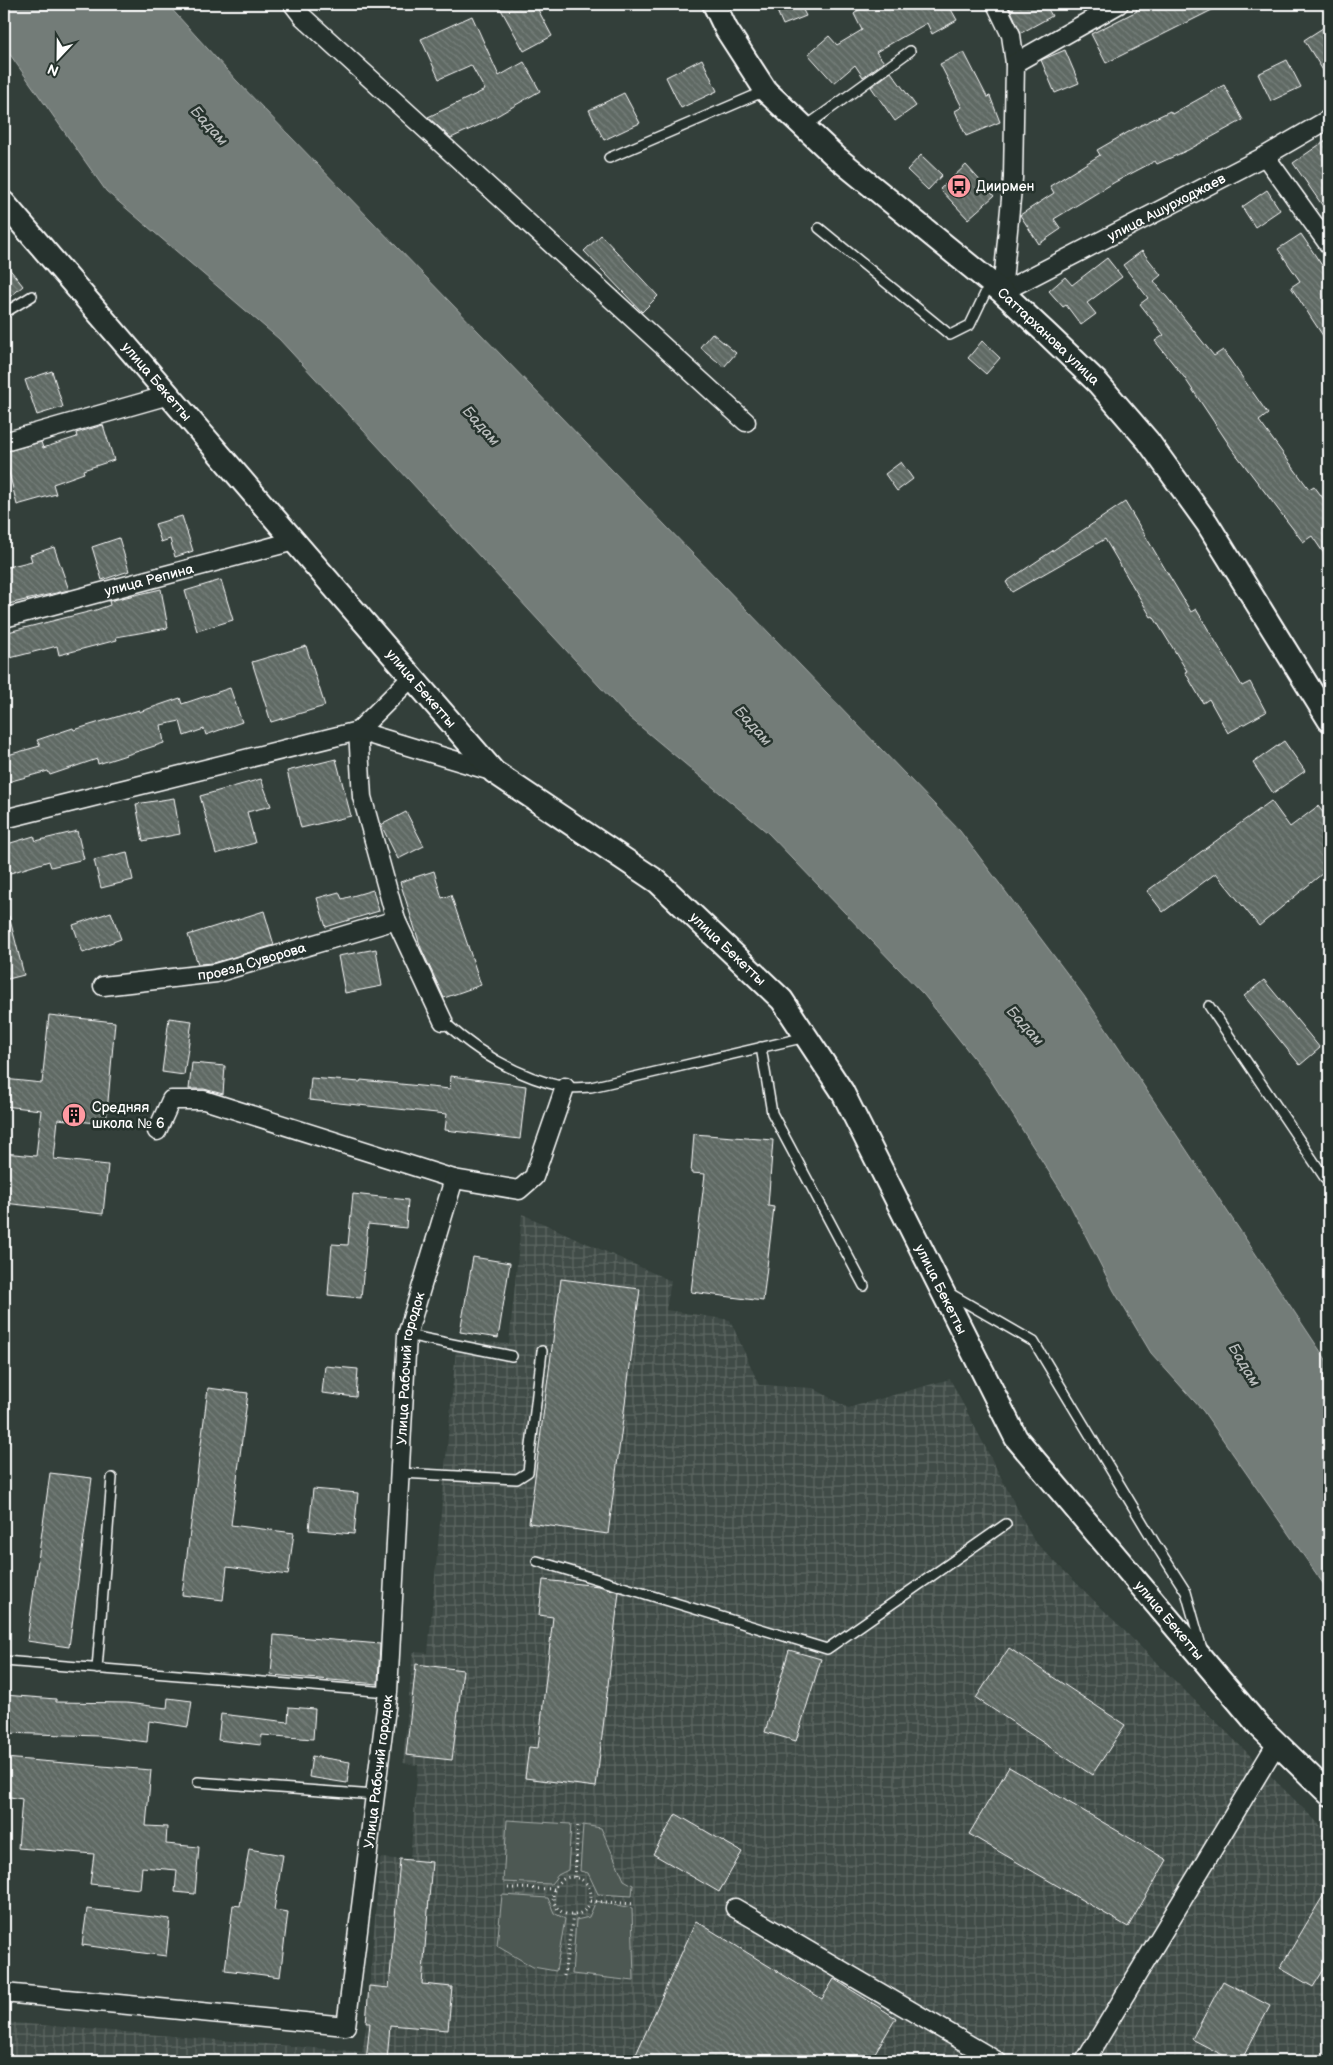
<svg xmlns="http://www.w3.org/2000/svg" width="1333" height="2065" font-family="'Balsamiq Sans',sans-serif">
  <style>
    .industrial { fill: url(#industrial-grid) }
    .green { fill: #4d5853; stroke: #a6aca9 }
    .water { fill: #737b78; stroke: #abb0ae }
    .building { fill: url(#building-back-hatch); stroke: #fff }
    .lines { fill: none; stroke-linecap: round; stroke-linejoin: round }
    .service-casing { stroke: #fff; stroke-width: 12 }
    .minor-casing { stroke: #fff; stroke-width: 21 }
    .tertiary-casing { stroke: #fff; stroke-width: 26 }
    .path { stroke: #fff; stroke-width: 3; stroke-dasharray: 1 4; stroke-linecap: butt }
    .service { stroke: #26332d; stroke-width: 9 }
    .minor { stroke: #26332d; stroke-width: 18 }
    .tertiary { stroke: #26332d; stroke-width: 22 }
    .labels { text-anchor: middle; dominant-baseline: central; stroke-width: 5; stroke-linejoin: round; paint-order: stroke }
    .poi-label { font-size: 14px; fill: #fff; stroke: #26332d; text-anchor: start }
    .street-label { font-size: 14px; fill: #fff; stroke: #26332d }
    .water-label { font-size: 15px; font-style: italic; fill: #b9bdbc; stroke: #26332d }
  </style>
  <defs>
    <pattern id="industrial-grid" width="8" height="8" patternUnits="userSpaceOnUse" patternTransform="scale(1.25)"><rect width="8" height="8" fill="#404c47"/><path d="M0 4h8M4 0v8" fill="none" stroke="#5d6763"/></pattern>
    <pattern id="building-back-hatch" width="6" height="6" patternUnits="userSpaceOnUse" patternTransform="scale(1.25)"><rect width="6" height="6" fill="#5f6964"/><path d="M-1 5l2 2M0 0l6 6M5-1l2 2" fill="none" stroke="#77807b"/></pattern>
  </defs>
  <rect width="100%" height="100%" fill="#333f3a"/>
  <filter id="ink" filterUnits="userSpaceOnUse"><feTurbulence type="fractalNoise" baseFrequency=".02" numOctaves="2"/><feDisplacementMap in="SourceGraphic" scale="10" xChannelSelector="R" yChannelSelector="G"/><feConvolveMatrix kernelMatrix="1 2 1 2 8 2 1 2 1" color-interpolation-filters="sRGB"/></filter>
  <g filter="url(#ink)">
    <path class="industrial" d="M522 1214 671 1281 666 1310 730 1320 759 1385 813 1388 848 1408 950 1379 1034 1541 1329 1834V2061H4V2022L362 2052 366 2028 380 1858 410 1860 418 1765 403 1763 413 1652 428 1653 457 1339 509 1344Z"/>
    <path class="green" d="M507 1820 571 1824 568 1870 558 1875 551 1884 503 1882Z
      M583 1825 601 1828 624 1880 633 1885 632 1896 598 1894 588 1873 580 1871Z
      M502 1895 548 1898 554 1913 565 1919 556 1971 533 1967 497 1946Z
      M596 1901 632 1908 634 1981 572 1974 576 1920 589 1917Z"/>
    <path class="water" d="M4 4H167L236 80 960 831 1084 996 1329 1364V1592L1203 1411 1151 1353 1114 1291 1070 1205 988 1076 924 995 768 833 624 713 279 339 106 191 4 46Z"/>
    <path class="building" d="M498 4H535L552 36 524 51Z
      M774 4H800L806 16 783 25Z
      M865 4H948L957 20 932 34 927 23 876 52 884 62 863 77 855 65 834 83 808 54 829 36 837 45 862 30 854 14Z
      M1008 4H1045L1052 16 1021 33Z
      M1148 4H1224L1106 63 1091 34 1137 11 1136 9Z
      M472 16 499 76 524 62 540 91 488 121 451 138 428 117 485 90 471 65 439 79 421 39Z
      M1329 24V80L1304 40Z
      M1065 50 1079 83 1055 93 1041 60Z
      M964 52 987 97 990 96 1000 122 966 136 955 111 962 107 940 64Z
      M702 59 717 91 681 108 666 77Z
      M1287 60 1301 87 1271 101 1258 74Z
      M891 72 916 106 895 121 871 87Z
      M1224 85 1243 120 1188 150 1157 164 1155 161 1115 182 1054 219 1061 229 1039 244 1020 215 1054 193 1050 186 1100 155 1097 150 1139 126 1170 111 1172 114Z
      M624 93 640 123 604 140 589 110Z
      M1329 138V215L1293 163Z
      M921 155 942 175 928 190 907 170Z
      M966 165 994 196 968 219 940 189Z
      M1267 190 1280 210 1255 227 1242 207Z
      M1301 234 1329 276V345L1291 287 1300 281 1278 249Z
      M601 235 658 296 642 312 584 251Z
      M1142 251 1161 275 1154 281 1214 356 1223 350 1268 414 1259 421 1309 489 1314 486 1329 506V561L1312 536 1303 542 1232 449 1184 377 1155 341 1164 335 1140 304 1148 298 1123 265Z
      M1107 258 1122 277 1087 303 1096 314 1081 325 1066 305 1063 307 1049 291 1065 277 1072 285Z
      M4 262 23 286 4 302Z
      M712 333 736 353 724 367 700 347Z
      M982 341 1000 358 986 374 968 358Z
      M52 371 63 407 37 415 25 380Z
      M103 425 114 460 83 470 84 473 53 484 56 494 17 505 4 452 41 442 43 448 77 437 76 433Z
      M901 462 913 479 897 491 885 474Z
      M1125 502 1191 612 1196 609 1242 686 1250 682 1266 712 1228 733 1209 699 1203 703 1185 672 1187 671 1153 616 1151 617 1105 539 1012 592 1006 582Z
      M182 516 193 551 175 557 170 539 161 542 155 524Z
      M119 538 129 571 102 580 92 547Z
      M54 547 69 590 4 605V568L32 561 30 555Z
      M221 580 233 620 197 631 185 591Z
      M161 589 168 628 116 637 117 640 59 655 57 646 10 658 4 633 96 610 110 605 109 601Z
      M306 646 325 706 271 722 252 662Z
      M230 688 242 722 206 735 204 729 184 736 180 721 161 725 164 743 98 764 97 759 50 775 48 771 4 783V756L40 746 37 740 73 728 74 730 139 710V712L180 698 182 704Z
      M1284 741 1305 771 1273 793 1253 763Z
      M336 759 351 816 301 828 287 771Z
      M261 779 271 806 247 812 255 843 216 854 200 796Z
      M174 798 180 834 143 841 136 804Z
      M1271 801 1290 827 1318 806 1329 820V868L1259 926 1216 873 1163 912 1147 891Z
      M406 812 424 846 398 859 381 825Z
      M77 831 84 859 51 867 49 861 4 875V845L34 836 36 841Z
      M127 852 133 880 101 888 94 860Z
      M434 871 442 898 451 895 481 985 444 998 421 948 400 882Z
      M373 890 379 911 326 927 317 898 339 892 342 899Z
      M264 911 274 945 214 963 198 964 188 935Z
      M111 912 121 939 83 953 73 925Z
      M9 916 24 975 4 980V917Z
      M376 949 382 986 345 993 338 956Z
      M1264 980 1320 1048 1300 1065 1244 996Z
      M49 1015 115 1022 106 1124 58 1119 54 1159 108 1165 103 1214 4 1203V1153L36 1156 41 1110 4 1106V1079L42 1083Z
      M169 1018 192 1021 184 1075 162 1072Z
      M192 1063 225 1066 223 1094 204 1089H189Z
      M451 1076 526 1086 520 1139 445 1130 447 1114 309 1100 311 1078 360 1082 361 1080 450 1089Z
      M694 1134 773 1140 768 1206 774 1207 763 1301 691 1292 705 1174 691 1173Z
      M353 1194 408 1200 406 1228 368 1224 361 1298 328 1295 332 1244 348 1245Z
      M473 1257 510 1263 498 1338 460 1332Z
      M561 1279 640 1289 608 1534 529 1523Z
      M325 1366 358 1369 356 1397 322 1393Z
      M208 1388 248 1393 231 1525 294 1533 288 1575 227 1567 223 1600 182 1595Z
      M50 1473 92 1478 69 1647 27 1641Z
      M313 1489 358 1493 354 1534 309 1530Z
      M543 1580 599 1586 619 1592 596 1787 525 1778 529 1747 538 1748 553 1617 539 1615Z
      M274 1635 380 1644 378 1684 271 1675Z
      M1009 1648 1125 1725 1092 1775 976 1698Z
      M789 1650 821 1659 796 1741 765 1732Z
      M416 1664 463 1670 452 1760 406 1755Z
      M4 1695 56 1699V1702L127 1703 167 1708 168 1698 192 1701 188 1727 149 1721 147 1742 99 1736 4 1733Z
      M289 1707 315 1709 313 1739 262 1735 261 1745 218 1740 221 1714 288 1722Z
      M312 1756 350 1762 347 1783 309 1777Z
      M4 1758 151 1770 146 1826 167 1827 166 1844 199 1847 195 1894 175 1892 177 1870 142 1867 140 1889 90 1884 94 1854 18 1848 22 1799 4 1796Z
      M1009 1767 1167 1860 1128 1927 969 1834Z
      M676 1814 742 1852 719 1892 653 1854Z
      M249 1849 283 1855 274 1910 288 1912 280 1977 225 1970 233 1905 240 1906Z
      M400 1859 432 1862 422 1984 452 1987 448 2030 390 2025 387 2061H366L370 2023H366L369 1986 389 1988Z
      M1329 1886V1961L1313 1987 1280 1968Z
      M87 1909 170 1919 166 1956 82 1945Z
      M696 1921 822 1999 834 1979 896 2018 870 2061H633Z
      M1223 1981 1270 2006 1241 2061H1234L1192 2039Z"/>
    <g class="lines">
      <g class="service-casing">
        <path id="service" d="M805 127 910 51
          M609 158 765 91
          M819 228 950 335 970 325 990 283
          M4 313 32 296
          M1209 1006 1329 1184
          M443 1021C477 1052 517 1077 564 1087 572 1089 582 1087 591 1087L806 1037
          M761 1047 772 1113 864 1286
          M949 1293 1034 1342 1156 1545 1186 1592 1202 1649
          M407 1335 512 1356
          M400 1473 517 1479 528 1472 542 1351
          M537 1561 827 1649 1006 1524
          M4 1661 388 1692
          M97 1669 112 1478
          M198 1782 375 1795"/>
      </g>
      <g class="minor-casing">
        <g id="minor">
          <path d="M293 4 303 17 746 422"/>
          <path d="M996 4 1011 35 1015 63 1013 178 1002 292"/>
          <path d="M1015 63 1119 4"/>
          <path d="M1265 156 1329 245"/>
          <path id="s1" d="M1002 292 1265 156 1329 119"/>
          <path d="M4 442 169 395"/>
          <path id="s2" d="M4 618 294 541"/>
          <path d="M412 677 358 731 362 797 396 920 443 1021"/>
          <path d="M4 819 358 731 494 772"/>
          <path id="s3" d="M103 986 216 973 396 920"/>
          <path d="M157 1131 171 1100H204L454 1179 519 1190 534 1177 565 1087"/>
          <path d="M735 1908 997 2061"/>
          <path id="s4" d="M4 1993 346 2026 388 1692 407 1335 454 1179"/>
          <path d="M1085 2061 1277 1743"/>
        </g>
      </g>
      <g class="tertiary-casing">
        <g id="tertiary">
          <path id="s5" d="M714 4 726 29 766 91 836 157 1002 292 1048 335 1098 383 1148 441 1207 523 1329 720"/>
          <path id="s6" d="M4 203 294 541 494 772 658 882 782 1000 842 1091 1016 1438 1259 1726 1329 1794"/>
        </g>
      </g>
      <path class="path" d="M575 1877 578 1823
        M553 1896a19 19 0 1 1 38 0a19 19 0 1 1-38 0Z
        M508 1888 555 1889
        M591 1901 635 1904
        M564 1976 573 1915"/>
      <use href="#service" class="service"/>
      <use href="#minor" class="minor"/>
      <use href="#tertiary" class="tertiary"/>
    </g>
  </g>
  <defs>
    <g id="bus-disc" transform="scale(1.25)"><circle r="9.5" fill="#ff9aa2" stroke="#26332d"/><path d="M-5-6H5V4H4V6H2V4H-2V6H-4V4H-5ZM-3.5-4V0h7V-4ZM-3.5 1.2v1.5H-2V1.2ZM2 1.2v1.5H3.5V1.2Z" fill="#111"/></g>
    <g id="building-disc" transform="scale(1.25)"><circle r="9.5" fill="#ff9aa2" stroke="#26332d"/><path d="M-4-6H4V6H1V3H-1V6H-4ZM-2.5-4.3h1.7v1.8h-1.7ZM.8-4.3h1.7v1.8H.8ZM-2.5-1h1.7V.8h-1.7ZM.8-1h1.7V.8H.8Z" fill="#111"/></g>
  </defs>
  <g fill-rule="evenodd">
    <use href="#bus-disc" x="959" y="186"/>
    <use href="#building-disc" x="74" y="1115"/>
  </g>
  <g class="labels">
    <g class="poi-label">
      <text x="976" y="186">Диирмен</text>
      <text x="92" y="1107">Средняя<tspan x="92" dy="16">школа № 6</tspan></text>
    </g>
    <g class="street-label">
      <text stroke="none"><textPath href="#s1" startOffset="185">улица Ашурходжаев</textPath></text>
      <text stroke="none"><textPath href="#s5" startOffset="476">Саттарханова улица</textPath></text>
      <text stroke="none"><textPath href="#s6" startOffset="235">улица Бекетты</textPath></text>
      <text stroke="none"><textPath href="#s2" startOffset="150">улица Репина</textPath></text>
      <text stroke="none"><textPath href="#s6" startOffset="640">улица Бекетты</textPath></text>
      <text stroke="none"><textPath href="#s6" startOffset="1045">улица Бекетты</textPath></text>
      <text stroke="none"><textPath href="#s3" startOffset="151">проезд Суворова</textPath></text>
      <text stroke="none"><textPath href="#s6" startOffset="1450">улица Бекетты</textPath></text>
      <text stroke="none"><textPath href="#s4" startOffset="1005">Улица Рабочий городок</textPath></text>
      <text stroke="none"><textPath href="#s6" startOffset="1855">улица Бекетты</textPath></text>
      <text stroke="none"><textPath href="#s4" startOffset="600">Улица Рабочий городок</textPath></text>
    </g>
    <g class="water-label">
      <text transform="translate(209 126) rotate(48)">Бадам</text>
      <text transform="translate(481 426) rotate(48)">Бадам</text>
      <text transform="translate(753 726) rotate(48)">Бадам</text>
      <text transform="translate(1025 1026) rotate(48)">Бадам</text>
      <text transform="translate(1244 1365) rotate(59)">Бадам</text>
    </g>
  </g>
  <rect width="1333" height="2065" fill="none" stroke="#26332d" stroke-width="20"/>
  <rect x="10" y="10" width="1313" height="2045" fill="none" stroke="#fff" stroke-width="2" filter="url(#ink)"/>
  <g transform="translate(58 58) rotate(202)" stroke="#26332d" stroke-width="4" paint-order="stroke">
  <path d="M0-4L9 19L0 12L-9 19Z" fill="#ffffff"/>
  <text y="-8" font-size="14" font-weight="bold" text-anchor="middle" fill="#ffffff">N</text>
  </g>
</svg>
